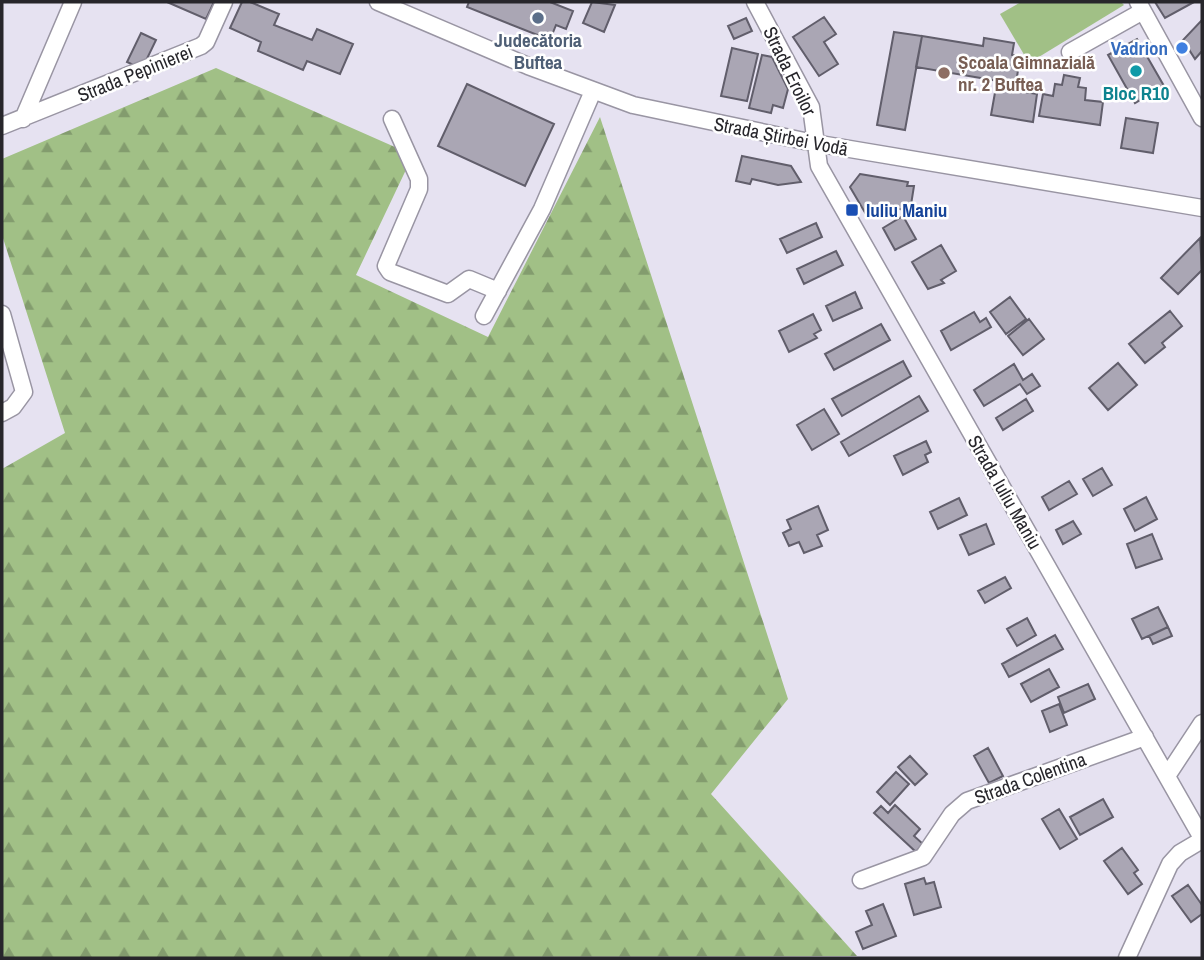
<svg xmlns="http://www.w3.org/2000/svg" width="1204" height="960" font-family="'Archivo Narrow',sans-serif">
  <style>
    .forest { fill: url(#forest-firs) }
    .pitch { fill: #a1c086 }
    .building { fill: #aaa6b4; stroke: #615e6b; stroke-width: 2 }
    .lines { fill: none; stroke-linecap: round; stroke-linejoin: round }
    .minor-casing { stroke: #9995a3; stroke-width: 19 }
    .minor { stroke: #fff; stroke-width: 16 }
    .service-dot { fill: #5c6f8a; stroke: #fff; stroke-width: 2.5 }
    .shop-dot { fill: #3f7fe0; stroke: #fff; stroke-width: 2.5 }
    .culture-dot { fill: #0f9aa8; stroke: #fff; stroke-width: 2.5 }
    .education-dot { fill: #8d6e63; stroke: #fff; stroke-width: 2.5 }
    .transit-dot { fill: #1a4fb4; stroke: #fff; stroke-width: 2.5 }
    .labels { text-anchor: middle; dominant-baseline: central; stroke-width: 5; stroke-linejoin: round; paint-order: stroke }
    .service-label { font-size: 19px; font-weight: bold; fill: #4e5e75; stroke: #fff }
    .shop-label { font-size: 19px; font-weight: bold; fill: #366cbe; stroke: #fff; text-anchor: end }
    .education-label { font-size: 19px; font-weight: bold; fill: #785e54; stroke: #fff; text-anchor: start }
    .street-label { font-size: 19px; fill: #27262b; stroke: #fff }
    .culture-label { font-size: 19px; font-weight: bold; fill: #0d838f; stroke: #fff }
    .transit-label { font-size: 19px; font-weight: bold; fill: #164399; stroke: #fff; text-anchor: start }
  </style>
  <defs>
    <pattern id="forest-firs" width="22" height="20" patternUnits="userSpaceOnUse" patternTransform="scale(1.75)"><rect width="22" height="20" fill="#a1c086"/><path d="M5 1l3.5 6h-7zM16 11l3.5 6h-7z" fill="#839c6e"/></pattern>
  </defs>
  <rect width="100%" height="100%" fill="#e6e2f1"/>
  <path class="forest" d="M216 68 413 155 356 275 488 337 600 117 788 699 711 794 857 956 2 958V469L65 433 2 235V159Z"/>
  <path class="pitch" d="M1021 2H1121L1124 5 1029 63 1000 14Z"/>
  <path class="building" d="M167 2H214L206 19Z
    M242 2H250L279 14 274 25 312 40 317 29 353 44 340 74 307 61 303 70 258 51 261 42 230 28Z
    M469 2H550L573 11 566 29 556 25 550 40 467 7Z
    M592 2 615 5 604 32 583 23Z
    M1155 2H1194L1165 18Z
    M824 17 836 34 824 42 838 64 819 76 793 37Z
    M746 18 752 31 734 39 728 26Z
    M1202 20V51L1195 59 1183 40Z
    M894 32 922 36 905 130 877 125Z
    M141 33 156 40 142 69 127 62Z
    M922 36 983 46 984 38 1014 43 1012 55 1020 56 1016 84 916 67Z
    M1137 39 1164 86 1135 103 1108 55Z
    M732 48 758 54 747 101 721 96Z
    M762 55 772 57 788 89 783 108 773 105 771 113 749 108Z
    M1064 75 1080 78 1078 87 1086 88 1085 100 1103 102 1100 125 1039 116 1043 94 1053 96 1055 84 1062 85Z
    M467 84 554 124 525 186 438 146Z
    M996 87 1037 94 1033 122 991 115Z
    M1126 118 1158 123 1153 153 1121 148Z
    M742 156 791 166 801 182 778 185 752 179 750 184 736 181Z
    M860 174 908 182 907 186H914L910 211 884 206 867 216 850 187Z
    M903 216 916 239 895 250 883 228Z
    M816 223 822 237 787 253 780 239Z
    M1200 238 1202 270 1178 294 1161 278Z
    M941 245 956 271 941 280 944 283 928 289 912 262Z
    M836 251 843 265 804 284 797 269Z
    M855 292 862 308 833 321 826 306Z
    M1010 297 1026 319 1006 334 990 312Z
    M1170 311 1182 326 1162 343 1165 347 1145 363 1129 344Z
    M974 312 980 322 986 318 991 327 951 350 941 331Z
    M813 314 821 330 814 334 817 338 789 352 779 331Z
    M1029 319 1044 339 1023 355 1008 336Z
    M881 324 890 340 834 370 825 354Z
    M903 361 911 376 842 416 832 399Z
    M1118 363 1137 385 1108 410 1089 388Z
    M1014 364 1023 380 1032 374 1040 386 1027 394 1020 384 984 406 974 390Z
    M919 396 928 411 849 456 841 442Z
    M1026 399 1033 411 1003 430 996 418Z
    M824 409 839 434 812 450 797 425Z
    M926 441 931 452 925 455 928 462 903 475 894 456Z
    M1102 468 1112 485 1093 496 1083 479Z
    M1069 481 1077 494 1049 510 1042 497Z
    M1146 497 1157 519 1135 531 1124 509Z
    M959 498 967 515 938 529 930 512Z
    M818 506 828 530 817 535 822 546 804 553 799 542 789 546 783 533 791 529 787 520Z
    M1073 521 1081 534 1063 544 1056 530Z
    M986 524 994 544 969 555 960 535Z
    M1152 534 1162 559 1136 568 1127 544Z
    M1005 577 1011 588 985 603 978 591Z
    M1158 607 1168 627 1142 639 1132 619Z
    M1027 618 1036 635 1017 646 1007 629Z
    M1168 627 1172 636 1153 644 1149 636Z
    M1055 635 1063 649 1009 677 1002 664Z
    M1049 669 1059 687 1031 702 1021 684Z
    M1088 684 1095 699 1064 713 1058 697Z
    M1059 704 1067 725 1050 732 1042 711Z
    M988 748 1003 776 989 783 974 756Z
    M910 756 927 774 915 785 898 767Z
    M896 772 909 784 890 805 877 792Z
    M1103 799 1113 817 1080 835 1070 817Z
    M895 805 920 829 914 836 923 844 916 852 874 813 881 806 888 813Z
    M1059 809 1077 839 1060 849 1042 819Z
    M1122 848 1138 870 1134 873 1142 884 1128 894 1104 861Z
    M924 878 926 884 934 882 941 907 914 915 905 884Z
    M1188 885 1202 905V914L1191 922 1172 896Z
    M883 904 896 936 863 949 856 932 872 925 866 911Z"/>
  <g class="lines">
    <g class="minor-casing">
      <path id="minor" d="M378 2 528 66 633 105 814 143 1202 208
        M755 2 811 107 819 166 1202 838
        M1138 2 1202 118
        M1070 52 1143 11
        M23 119 73 2
        M392 119 419 179V189L386 266 390 272 448 294 469 279 498 291
        M2 126 201 46 206 42 224 2
        M2 314 24 392 13 407 2 413
        M484 316 542 209 593 91
        M1167 776 1202 723
        M861 880 923 857 952 814 967 801 1145 737
        M1127 958 1170 864 1180 853 1202 840"/>
    </g>
    <use href="#minor" class="minor"/>
  </g>
  <circle class="service-dot" cx="538" cy="18" r="7"/>
  <circle class="shop-dot" cx="1182" cy="48" r="7"/>
  <circle class="culture-dot" cx="1136" cy="71" r="7"/>
  <circle class="education-dot" cx="944" cy="73" r="7"/>
  <rect class="transit-dot" x="845" y="203" width="14" height="14" rx="3.5"/>
  <g class="labels">
    <g class="service-label">
      <text x="538" y="40">Judecătoria<tspan x="538" dy="22">Buftea</tspan></text>
    </g>
    <g class="shop-label">
      <text x="1168" y="48">Vadrion</text>
    </g>
    <g class="education-label">
      <text x="958" y="62">Școala Gimnazială<tspan x="958" dy="22">nr. 2 Buftea</tspan></text>
    </g>
    <g class="street-label">
      <text transform="translate(790 71) rotate(64)">Strada Eroilor</text>
      <text transform="translate(135 73) rotate(-22)">Strada Pepinierei</text>
      <text transform="translate(781 136) rotate(11)">Strada Știrbei Vodă</text>
      <text transform="translate(1005 492) rotate(60)">Strada Iuliu Maniu</text>
      <text transform="translate(1030 778) rotate(-20)">Strada Colentina</text>
    </g>
    <g class="culture-label">
      <text x="1136" y="93">Bloc R10</text>
    </g>
    <g class="transit-label">
      <text x="866" y="210">Iuliu Maniu</text>
    </g>
  </g>
  <rect width="1204" height="960" fill="none" stroke="#27262b" stroke-width="7"/>
</svg>
